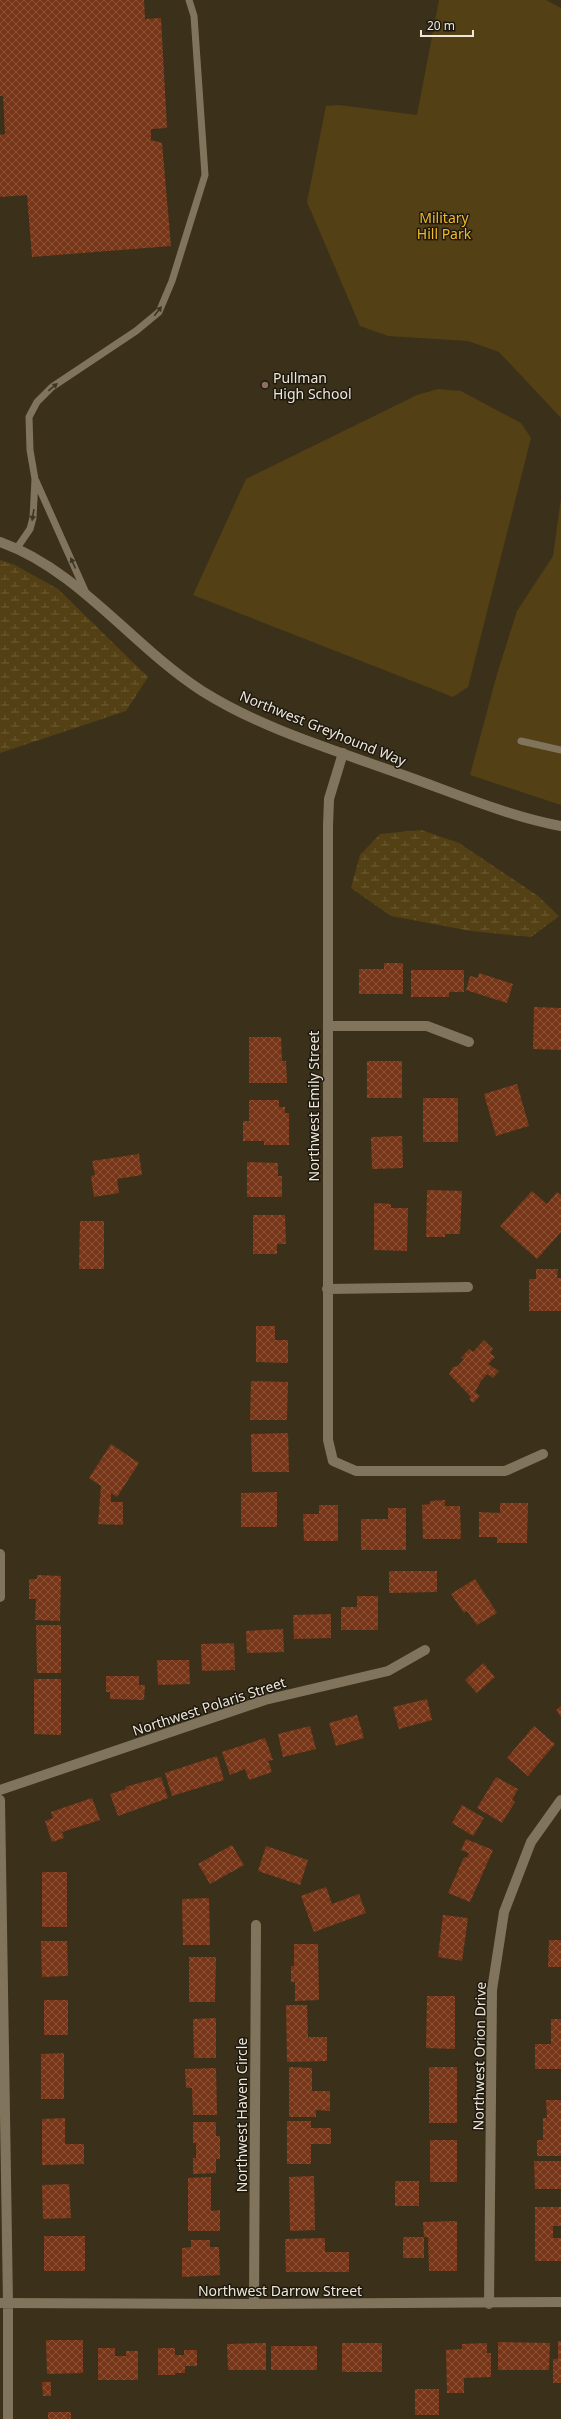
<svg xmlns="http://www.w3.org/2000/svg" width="561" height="2419" font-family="'Noto Sans',sans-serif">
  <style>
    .wetland { fill: url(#wetland-marsh) }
    .park { fill: #534014 }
    .building { fill: url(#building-cross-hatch) }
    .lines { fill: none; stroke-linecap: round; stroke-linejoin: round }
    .service { stroke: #80755c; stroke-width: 7 }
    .minor { stroke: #80755c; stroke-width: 10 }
    .tertiary { stroke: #80755c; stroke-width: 10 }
    .oneway { fill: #3b3526 }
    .education-dot { fill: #8d6e63; stroke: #1e190f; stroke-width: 1.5 }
    .labels { text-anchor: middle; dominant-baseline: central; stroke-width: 3; stroke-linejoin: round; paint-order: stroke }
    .park-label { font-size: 14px; fill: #f1b92d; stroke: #1e190f }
    .poi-label { font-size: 14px; fill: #eee7d9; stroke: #1e190f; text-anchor: start }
    .street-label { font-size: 14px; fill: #eee7d9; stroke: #1e190f }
  </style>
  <defs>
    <pattern id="wetland-marsh" width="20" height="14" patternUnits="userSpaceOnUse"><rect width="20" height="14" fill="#534014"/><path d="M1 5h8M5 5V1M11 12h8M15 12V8" fill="none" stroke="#6c5c36"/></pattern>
    <pattern id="building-cross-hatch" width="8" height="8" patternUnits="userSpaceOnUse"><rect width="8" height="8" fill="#773618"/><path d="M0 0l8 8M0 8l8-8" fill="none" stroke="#8b5339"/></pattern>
  </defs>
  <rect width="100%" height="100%" fill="#3b301a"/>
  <path class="wetland" d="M0 560 15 565 58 589 148 677 126 711 0 753Z
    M421 830 459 843 538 896 559 916 531 937 471 931 391 916 351 888 360 855 380 834Z"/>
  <path class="park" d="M439 0H546L561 8V418L499 352 468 341 388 336 360 326 307 202 326 106 339 105 417 115Z
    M438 389 461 391 521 423 531 438 468 687 453 697 193 595 246 479 417 395Z
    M561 498V805L470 775 497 674 517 611 553 556Z"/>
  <path class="building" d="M0 0H144L145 19 161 18 167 128 151 129V140L162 143 171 246 32 257 27 195 0 197V135L5 134 3 96H0Z
    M384 963H403V994H359V969H384Z
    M411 970H464V992H449V997H411Z
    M479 973 513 984 507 1003 466 990 470 976 478 978Z
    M534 1007 561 1008V1050L533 1049Z
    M249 1037H281L282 1061H286L287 1083H249Z
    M367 1061H402V1098H367Z
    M517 1084 529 1126 496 1136 484 1094Z
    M423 1098H458V1142H423Z
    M249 1100H279V1107H285V1113H289V1145H264V1141H243V1121H249Z
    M402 1136 403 1168 372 1169 371 1137Z
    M139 1154 142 1175 117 1179 119 1193 94 1197 91 1176 95 1175 92 1161Z
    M247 1162 278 1163V1176H282V1197H247Z
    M427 1190 462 1191 460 1234H445V1237H426Z
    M532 1191 547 1204 557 1192 561 1195V1232L537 1259 500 1226Z
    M374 1203 391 1204V1208H408L407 1251 374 1250Z
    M253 1215H285L286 1244H277V1254H253Z
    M80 1221H104V1269H79Z
    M536 1269H558L557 1278H561V1311H529V1279H536Z
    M256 1326H275V1340H288V1363L256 1362Z
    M484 1340 493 1349 490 1353 495 1357 488 1364 499 1371 493 1378 487 1374 481 1381 475 1392 480 1396 473 1403 469 1399 471 1397 449 1374 453 1367 458 1366 464 1359 461 1358 469 1349 473 1352Z
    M251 1381 288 1382 287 1420H250Z
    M288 1433 289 1472H252L251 1434Z
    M111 1444 139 1463 117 1497 111 1493V1502H123V1525L98 1524 101 1486 89 1478Z
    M277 1492V1527H241V1493Z
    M445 1500V1506H460L461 1539H423L422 1505 430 1504V1501Z
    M500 1503H528L527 1543H497V1537H479V1512L500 1513Z
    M319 1505H338V1541H304L303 1514H319Z
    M388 1508H406V1550H361V1519H388Z
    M389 1571H437V1592L389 1593Z
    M37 1575 61 1576 60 1621 35 1620 36 1599H29V1579H37Z
    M475 1579 497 1613 477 1625 467 1611 464 1613 451 1594Z
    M357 1596H378V1630H341V1607H357Z
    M331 1614V1638L294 1639 293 1615Z
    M36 1625H61V1673H37Z
    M283 1629 284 1652 247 1653 246 1631Z
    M234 1643 235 1670 202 1671 201 1644Z
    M157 1660H189L190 1684 158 1685Z
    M483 1663 495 1677 477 1693 465 1680Z
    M106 1676H139V1685H145L144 1700 110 1699V1692H106Z
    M34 1679H61V1735L34 1734Z
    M427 1699 432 1720 399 1729 393 1707Z
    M561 1706V1717L556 1710Z
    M357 1715 364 1738 336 1746 329 1723Z
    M310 1726 316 1749 283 1757 278 1734Z
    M534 1726 555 1744 528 1776 507 1758Z
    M265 1738 273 1760 268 1761 272 1772 249 1780 245 1769 230 1775 222 1752Z
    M217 1756 224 1780 172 1796 165 1773Z
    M161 1777 168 1798 118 1816 110 1794 126 1789 125 1787Z
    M496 1777 518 1789 512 1800 515 1802 502 1823 477 1808Z
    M92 1798 100 1820 62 1832 64 1838 52 1842 45 1821 53 1818 51 1812Z
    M462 1805 484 1818 473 1836 452 1823Z
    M466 1839 493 1850 470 1902 448 1893 464 1857 467 1858 469 1853 461 1850Z
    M232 1845 244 1865 210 1884 198 1864Z
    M266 1846 308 1860 300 1885 258 1871Z
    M42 1872H67V1927H42Z
    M326 1887 332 1904 359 1894 366 1913 314 1932 301 1896Z
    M209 1898 210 1945H183L182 1899Z
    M443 1915 468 1918 462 1961 438 1957Z
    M549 1940H561V1967H548Z
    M41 1941H67L68 1976 42 1977Z
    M294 1944H318L319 2000 295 2001V1982H291V1966H294Z
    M189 1957H216L215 2002H189Z
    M427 1996H455V2049L426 2048Z
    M44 2000H68V2035H44Z
    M286 2005H307L308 2037H327V2061L287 2062Z
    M216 2018V2058H194L193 2019Z
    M551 2019H561V2069H535V2044H551Z
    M64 2053V2099H41V2054Z
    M289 2067 312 2068V2091H330V2111L316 2110V2117H289Z
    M429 2067H457V2123H429Z
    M216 2068 217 2115H193L192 2088H186L185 2069Z
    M546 2100H561V2156H537V2140H543V2118H547Z
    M65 2118V2144H84V2164L42 2165V2119Z
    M287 2121H311V2128H331V2144H311V2164H287Z
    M193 2122H216V2136H220V2159H216V2173L193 2174V2158H196V2143H193Z
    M430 2140H457V2182H430Z
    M534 2161H561V2189H535Z
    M314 2176 315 2230 290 2231 289 2177Z
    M211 2177V2211L220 2210V2231H188V2178Z
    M395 2181H419V2206H395Z
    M69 2184 71 2218 43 2219 42 2185Z
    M535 2207H561V2226H553V2238H561V2261H535Z
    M457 2221V2271H429L428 2237H424V2258H403V2237H424L423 2222Z
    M44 2236H85V2271H44Z
    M325 2238V2252H349V2272H286L285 2239Z
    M191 2240H210V2247H219L220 2275 182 2277V2248L191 2247Z
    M46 2340H83V2373L47 2374Z
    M558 2341H561V2383H553V2359H558Z
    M498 2342 550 2343 549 2370H498Z
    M266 2343V2370H228L227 2344Z
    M342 2343H382V2372H342Z
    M487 2343V2353H491V2377L464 2378V2393H447L446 2350 462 2349V2344Z
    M271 2346H317V2370H271Z
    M98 2348H115V2356H126V2351H138V2380H98Z
    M158 2348H175V2355H184V2350H197V2366H185V2373H175V2375H158Z
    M42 2382H51V2396H43Z
    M415 2389H439V2415H415Z
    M48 2412H71V2419H48Z"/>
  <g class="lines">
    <path class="service" d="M36 481 86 593
      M17 548 30 529 33 518 35 479 30 450 29 417 37 402 52 387 136 331 159 312 172 281 205 175 194 16 189 0
      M521 741 561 750"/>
    <path class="minor" d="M343 753 329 799 328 826V1440L333 1461 356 1471H505L543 1454
      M328 1026H427L469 1042
      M327 1289 468 1287
      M0 1597V1554
      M0 1790 265 1700 388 1671 425 1650
      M0 1800 8 2303V2419
      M0 2303 254 2304 561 2302
      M254 2304 256 1925
      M489 2304 492 1990 504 1912 531 1842 561 1800"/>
    <path class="tertiary" d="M0 542C79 570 132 646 202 691 264 730 338 751 406 776 457 794 508 816 561 826"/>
  </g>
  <defs><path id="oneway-solid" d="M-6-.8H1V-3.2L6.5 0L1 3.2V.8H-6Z"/></defs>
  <g class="oneway">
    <use href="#oneway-solid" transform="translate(158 311) rotate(-52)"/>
    <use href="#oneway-solid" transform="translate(53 387) rotate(-39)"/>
    <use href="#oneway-solid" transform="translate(33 515) rotate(99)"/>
    <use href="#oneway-solid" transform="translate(73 563) rotate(-114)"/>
  </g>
  <circle class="education-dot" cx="265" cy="385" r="4"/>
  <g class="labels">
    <g class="park-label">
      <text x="444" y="217">Military<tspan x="444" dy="16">Hill Park</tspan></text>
    </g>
    <g class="poi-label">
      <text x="273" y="377">Pullman<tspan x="273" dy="16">High School</tspan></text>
    </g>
    <g class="street-label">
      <text transform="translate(323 728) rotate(22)">Northwest Greyhound Way</text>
      <text transform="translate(313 1106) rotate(-90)">Northwest Emily Street</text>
      <text transform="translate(209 1706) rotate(-18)">Northwest Polaris Street</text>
      <text transform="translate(479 2056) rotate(-89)">Northwest Orion Drive</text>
      <text transform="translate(241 2115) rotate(-90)">Northwest Haven Circle</text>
      <text x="280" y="2290">Northwest Darrow Street</text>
    </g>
  </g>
  <path d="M421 30v6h52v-6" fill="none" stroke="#eee7d9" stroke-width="2"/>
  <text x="427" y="30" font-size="12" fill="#eee7d9" stroke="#1e190f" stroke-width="3" paint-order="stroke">20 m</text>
</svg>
